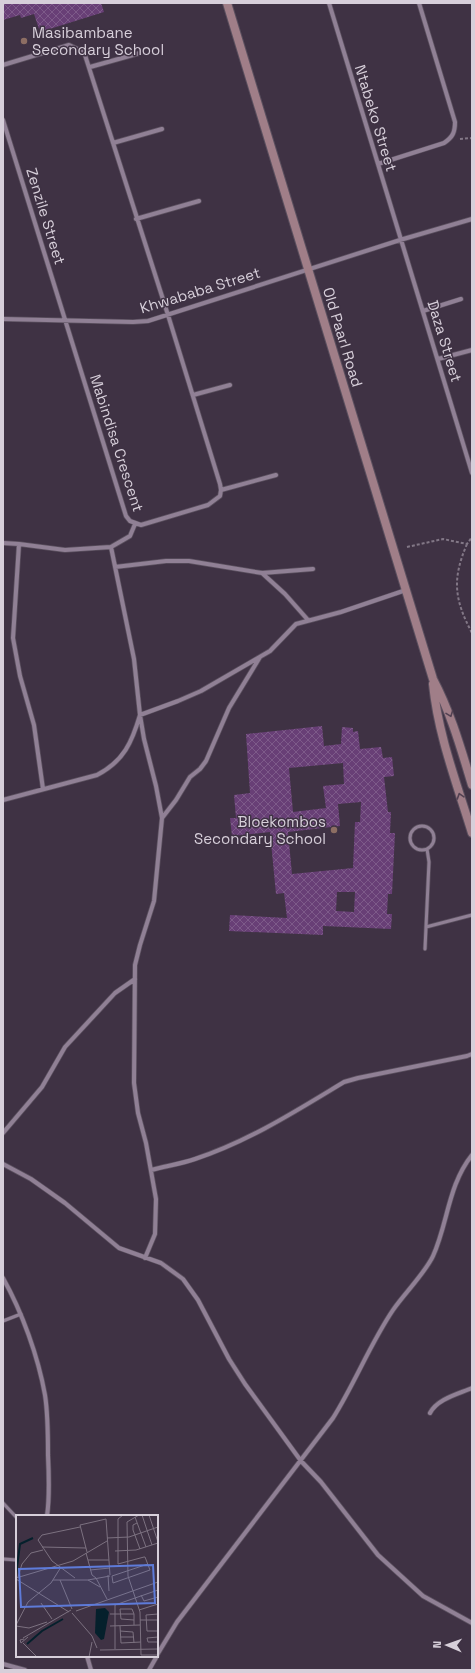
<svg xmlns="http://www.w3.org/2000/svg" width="475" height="1673" font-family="'Space Grotesk',sans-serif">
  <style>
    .building { fill: url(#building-cross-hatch); fill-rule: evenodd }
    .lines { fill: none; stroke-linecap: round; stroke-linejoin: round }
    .service-casing { stroke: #5b505f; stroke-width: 4.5 }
    .minor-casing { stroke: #5b505f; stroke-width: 5.5 }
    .secondary-casing { stroke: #5b505f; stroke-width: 10 }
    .path { stroke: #827786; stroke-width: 2; stroke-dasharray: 3 2; stroke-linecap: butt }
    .service { stroke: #908095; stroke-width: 3 }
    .minor { stroke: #908095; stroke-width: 4 }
    .secondary { stroke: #a07e88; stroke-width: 8 }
    .oneway { stroke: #524152 }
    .education-dot { fill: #8d6e63; stroke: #3f3244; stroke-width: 1.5 }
    .labels { text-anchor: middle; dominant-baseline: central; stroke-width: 3; stroke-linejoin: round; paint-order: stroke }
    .poi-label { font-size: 15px; fill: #d7cfda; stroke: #3f3244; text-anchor: start }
    .street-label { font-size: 15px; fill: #d7cfda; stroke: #3f3244 }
    .inset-river { fill: none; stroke: #05202c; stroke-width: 2 }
    .inset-road { fill: none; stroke: #7c7180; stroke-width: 1 }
    .view { fill: #5e7bd9; fill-opacity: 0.15; stroke: #5e7bd9; stroke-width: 2 }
    .inset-edge { fill: none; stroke: #d7cfda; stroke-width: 2 }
  </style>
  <defs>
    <pattern id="building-cross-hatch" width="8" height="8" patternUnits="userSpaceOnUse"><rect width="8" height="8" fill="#683f76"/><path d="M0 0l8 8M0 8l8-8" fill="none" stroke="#7d5a89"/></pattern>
  </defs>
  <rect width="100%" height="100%" fill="#3f3244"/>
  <path class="building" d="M3 3H101L104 12 40 32 34 14 21 18 20 15 3 20Z
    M322 726 324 746 341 744 342 727 353 728V732L358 731 360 749 381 747 383 758 392 757 394 776 384 777 388 812H391L390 833H395L392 894H388L387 914H392L391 929 323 926V935L229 931 230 915 287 918 284 893 276 894 270 832 232 836 230 818H236L234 795 250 793 246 734ZM343 763 344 784 323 786 326 808 293 812 289 768ZM361 802 360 822H355L353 868 292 874 288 832 340 826 338 804ZM337 892H355L354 912 336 911Z"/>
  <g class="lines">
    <g class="service-casing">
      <path id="service" d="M410 838a12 12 0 1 1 24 0a12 12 0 1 1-24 0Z
        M426 927 472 915
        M425 949 429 862 427 849
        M3 1321 21 1314
        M3 1503 17 1518
        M3 1559 17 1560"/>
    </g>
    <g class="minor-casing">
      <path id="minor" d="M329 3 472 473
        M3 65 69 45 84 52 168 315 220 484 221 490 220 496 208 505 141 525 130 521 126 516 3 120
        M90 67 140 53
        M113 143 162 129
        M378 164 444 143C453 137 455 132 455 122L419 3
        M136 219 199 201
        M423 311 461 299
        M3 319 133 322 148 321 400 240 472 219
        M438 359 472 350
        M193 395 230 385
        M221 490 276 475
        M135 524 130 536 111 547 134 659 140 715 144 739 156 786 162 818 154 901 140 945 135 965 134 1083 138 1113 146 1143 156 1199 155 1234 145 1258
        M3 543 19 544 65 550 111 547
        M19 544 13 638 20 676 34 725 43 789
        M115 567 166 561H189L262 573 313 569
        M262 573 285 594 308 620
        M3 800 97 775C124 761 132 742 140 715L178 701 201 691 270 651 296 624 341 612 406 590
        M162 818 176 800 190 777 200 769 206 761 229 708 260 657
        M3 1133 42 1087 65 1047 115 993 135 979
        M3 1164 31 1179 65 1203 119 1248 161 1263 183 1279 198 1300 229 1359 245 1384 301 1461 321 1482 378 1555 423 1596 472 1623
        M151 1170C165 1166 181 1164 195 1159 249 1141 296 1111 344 1082L358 1078 467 1056 472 1054
        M3 1278C22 1312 38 1356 45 1395 48 1414 48 1435 48 1455 49 1476 50 1496 47 1516
        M430 1413C437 1399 458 1394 472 1388
        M157 1655 177 1622 333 1418C355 1383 370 1344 393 1310 404 1294 425 1273 433 1256 448 1223 448 1185 472 1155
        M87 1656 91 1670
        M3 1664 25 1670
        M149 1670 157 1656"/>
    </g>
    <g class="secondary-casing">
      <path id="secondary" d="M227 3 433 679C451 713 461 749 472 785
        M433 684C438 735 457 784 472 833"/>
    </g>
    <path class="path" d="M460 139 472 138
      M467 544C452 579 454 599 472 633
      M407 547 443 539 467 544 472 537"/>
    <use href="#service" class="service"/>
    <use href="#minor" class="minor"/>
    <use href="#secondary" class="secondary"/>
  </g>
  <defs><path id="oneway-chevron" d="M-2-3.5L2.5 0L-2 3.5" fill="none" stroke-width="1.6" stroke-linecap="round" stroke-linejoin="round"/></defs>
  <g class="oneway">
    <use href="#oneway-chevron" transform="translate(450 714) rotate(69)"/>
    <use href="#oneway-chevron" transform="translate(460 796) rotate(-108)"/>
  </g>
  <g class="education-dot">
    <circle cx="24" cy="41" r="4"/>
    <circle cx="334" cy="830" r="4"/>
  </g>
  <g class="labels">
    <g class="poi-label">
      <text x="32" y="32">Masibambane<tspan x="32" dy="17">Secondary School</tspan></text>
      <text x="326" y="821" text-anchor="end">Bloekombos<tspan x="326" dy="17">Secondary School</tspan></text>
    </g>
    <g class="street-label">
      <text transform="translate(376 118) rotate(73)">Ntabeko Street</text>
      <text transform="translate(46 216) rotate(73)">Zenzile Street</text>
      <text transform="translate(200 290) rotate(-17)">Khwababa Street</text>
      <text transform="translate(343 337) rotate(73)">Old Paarl Road</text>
      <text transform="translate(445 341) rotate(73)">Daza Street</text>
      <text transform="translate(117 443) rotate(72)">Mabindisa Crescent</text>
    </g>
  </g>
  <g transform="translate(16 1515)">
    <rect width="142" height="142" fill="#3f3244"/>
    <path d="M89 93 93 97 88 124 85 125 79 118 80 94Z" fill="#05202c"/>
    <path class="inset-river" d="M0 60 4 29 17 23M11 129 26 116 47 104"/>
    <path class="inset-road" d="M107 0 102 4V49L128 42H129L134 55 97 68 96 61 132 49M123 0 111 7 112 61 124 97 125 140H142M126 0 136 30M133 0 142 27M119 2 130 32M121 8 117 10V15L124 34M91 23 113 22 142 12M26 32 70 33M99 36 120 35 142 28M71 37 64 10 90 4 94 60M70 38 76 60 80 63 91 84M72 45H93M74 55 94 53M92 60 93 76M2 62 6 49 15 38 27 35M0 63 57 46 91 26M59 63 36 46 22 25 26 20 64 12M0 64 53 97M37 65H72L94 61M44 65 56 94M72 65 84 72M125 80 128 86 142 82M25 88 36 104M123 95 142 89M60 96 142 67M56 98 76 121 81 133M94 99H118M142 99 130 100 131 116H142M118 105 105 104 104 94H116L118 99V110M124 105H142M0 110 12 87 35 68 45 52M0 111 13 113 31 107M94 111 124 110M104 111 105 128 125 127M104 116 117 117 118 128M104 122H118M142 122 131 123 132 127H142M7 123 55 95M8 124 4 125 5 128 12 122M7 128 21 142M99 134V90L142 75M84 135 142 134M73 142 76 127M90 142H122"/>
    <path class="view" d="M137 50 139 88 5 92 3 54Z"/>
    <rect width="142" height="142" class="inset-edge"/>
  </g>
  <rect width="475" height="1673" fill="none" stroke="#d7cfda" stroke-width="8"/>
  <g transform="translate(447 1645) rotate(272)" stroke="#3f3244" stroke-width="3" paint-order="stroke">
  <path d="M0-3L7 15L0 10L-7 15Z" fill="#d7cfda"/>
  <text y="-6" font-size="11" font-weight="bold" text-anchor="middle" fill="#d7cfda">N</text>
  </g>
</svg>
